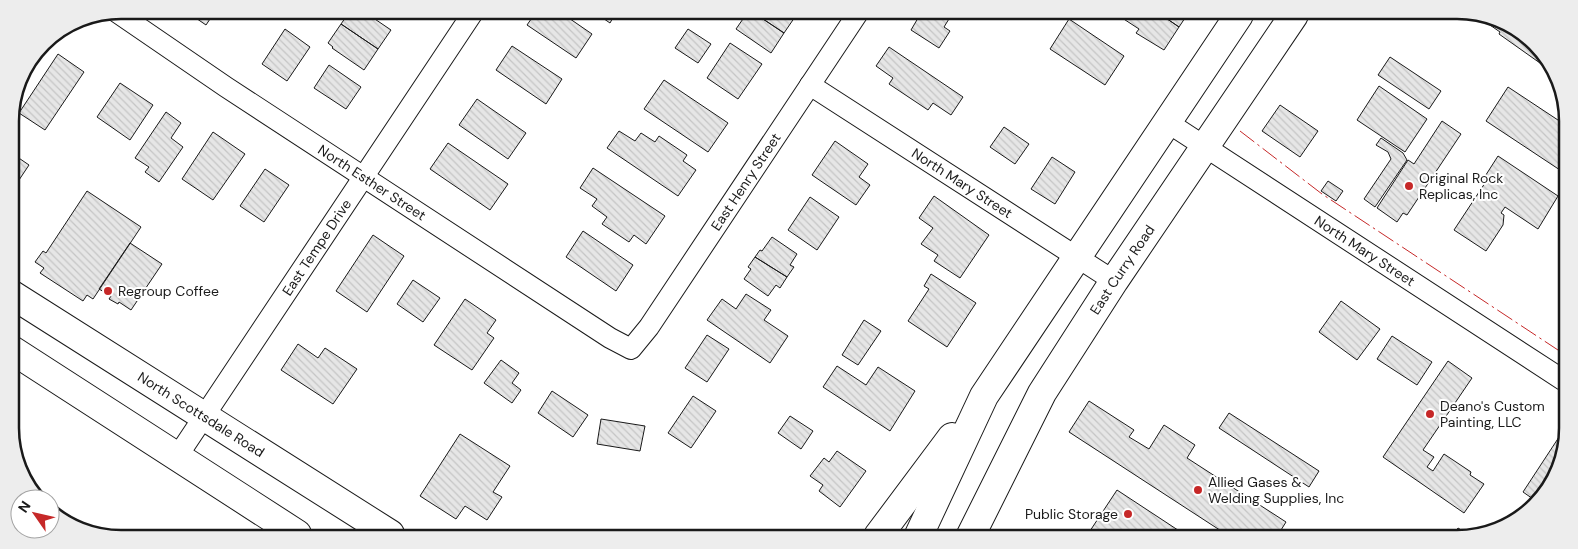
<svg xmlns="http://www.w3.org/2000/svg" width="1578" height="549" font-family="'DM Sans',sans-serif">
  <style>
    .building { fill: url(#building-back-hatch); stroke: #1a1a1a }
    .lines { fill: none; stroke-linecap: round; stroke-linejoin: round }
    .minor-casing { stroke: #1a1a1a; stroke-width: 22 }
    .primary-casing { stroke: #1a1a1a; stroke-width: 30 }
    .minor { stroke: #fff; stroke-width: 20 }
    .primary { stroke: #fff; stroke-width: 28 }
    .power { stroke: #c62828; stroke-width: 1; stroke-dasharray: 18 4 2.5 4; stroke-linecap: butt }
    .poi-dot { fill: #c62828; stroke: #fff; stroke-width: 2 }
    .labels { text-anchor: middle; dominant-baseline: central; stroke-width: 4; stroke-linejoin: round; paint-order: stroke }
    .poi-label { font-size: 14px; fill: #1a1a1a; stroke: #fff; text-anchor: start }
    .street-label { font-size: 14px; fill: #1a1a1a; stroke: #fff }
    .rim { fill: none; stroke: #1a1a1a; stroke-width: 2.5 }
  </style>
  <defs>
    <pattern id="building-back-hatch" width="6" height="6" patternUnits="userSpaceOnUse" patternTransform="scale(1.25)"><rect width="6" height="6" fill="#e6e6e6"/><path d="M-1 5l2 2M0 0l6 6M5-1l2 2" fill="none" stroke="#c5c5c5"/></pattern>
  </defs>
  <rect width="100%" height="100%" fill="#fff"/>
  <path class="building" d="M184 10H216L206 25Z
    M350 11H363L391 30 378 49 341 24Z
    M536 12H560L592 34 576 58 527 25Z
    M594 12H626L621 18 615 14 610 23Z
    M741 13H754L784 33 771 53 736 29 745 16Z
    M754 13H795L797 14 784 33Z
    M921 13 952 14 944 27 950 31 939 48 911 30Z
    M1116 14H1160L1179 27 1164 50 1136 33 1139 29Z
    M1160 14 1187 15 1179 27Z
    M1477 16H1492L1541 48 1549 66 1547 68 1499 34 1500 32Z
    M1069 19 1124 56 1105 85 1050 49Z
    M341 24 378 49 364 70 332 48 333 47 328 43Z
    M285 29 310 47 287 81 262 64Z
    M688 29 711 44 698 63 675 48Z
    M730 43 762 64 738 99 707 78Z
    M512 46 562 79 546 104 496 70Z
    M889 47 963 97 951 115 933 103 928 110 889 84 893 78 876 66Z
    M58 54 84 72 45 130 19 113Z
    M1390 57 1441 91 1429 109 1378 75Z
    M329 65 361 87 346 109 314 88Z
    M664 80 728 123 708 152 644 109Z
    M120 83 153 105 130 140 97 117Z
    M1379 86 1427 119 1405 152 1357 120Z
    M1508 87 1567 126 1566 174 1486 121Z
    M477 99 526 133 508 159 459 125Z
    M1280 105 1318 131 1300 157 1262 131Z
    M166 112 181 123 171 138 183 147 159 182 145 172 149 167 135 158Z
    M1442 121 1461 134 1407 215 1403 213 1397 222 1377 208 1408 160 1414 164Z
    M1004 127 1029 144 1015 164 990 147Z
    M619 131 635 141 641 133 655 142 659 136 687 155 683 161 696 170 678 196 607 148Z
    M213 132 245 154 213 200 182 179Z
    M1381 138 1403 153 1407 160 1375 207 1364 199 1391 159 1388 152 1376 145Z
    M835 141 868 164 859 177 870 185 856 205 812 175Z
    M448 143 508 184 490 210 430 169Z
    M10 152 29 165 11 192Z
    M1498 156 1558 196 1538 229 1505 207 1501 213 1504 215 1503 225 1486 251 1454 230 1485 183 1482 181Z
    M1052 157 1075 172 1055 204 1031 189Z
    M593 168 665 216 646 244 634 235 629 242 602 224 607 217 592 206 597 199 580 188Z
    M265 169 289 185 264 222 240 206Z
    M1328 181 1343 191 1336 201 1321 191Z
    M87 191 141 227 93 299 87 295 83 301 40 273 44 268 35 262 43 251 46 253Z
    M934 196 989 235 960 278 934 261 938 255 921 244 933 228 919 218Z
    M810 197 839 217 817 250 788 230Z
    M583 231 633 265 616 291 566 257Z
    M373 235 404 256 367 312 336 291Z
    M772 237 797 254 790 265 794 267 787 277 755 257 760 250 762 251Z
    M130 243 162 264 131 310 119 302 118 304 109 299 111 296 99 289Z
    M755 257 787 277 780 288 776 285 768 296 744 279 751 269 748 267Z
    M931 274 976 303 947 347 908 321 929 289 924 286Z
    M413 280 440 298 423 322 397 304Z
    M746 294 771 310 764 320 788 336 770 363 707 320 722 299 736 309Z
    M465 299 496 320 487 333 494 338 472 370 434 345Z
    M1341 301 1380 329 1357 360 1319 332Z
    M864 320 881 331 858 365 842 355Z
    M707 335 729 349 707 382 685 368Z
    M1392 336 1432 362 1417 385 1377 359Z
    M298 344 318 358 325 348 357 369 333 404 281 370Z
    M501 360 519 373 512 383 521 390 512 403 484 383Z
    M1448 361 1472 378 1423 450 1434 457 1427 467 1433 471 1444 454 1471 472 1470 475 1484 484 1464 513 1383 457Z
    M837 366 866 385 878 367 915 391 890 431 823 387Z
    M552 391 588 415 573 437 538 413Z
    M693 396 716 411 691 448 668 433Z
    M1089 401 1134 430 1129 437 1149 449 1164 425 1195 445 1187 458 1286 522 1276 538H1232L1069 432Z
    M1229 413 1319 471 1309 487 1219 428Z
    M790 416 813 431 801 449 778 433Z
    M601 419 645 426 640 451 597 444Z
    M460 434 510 466 493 492 502 497 487 520 465 506 456 519 420 496Z
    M1561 434 1563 435 1562 463 1536 501 1523 492Z
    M837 451 866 471 840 507 819 491 823 485 810 476 824 458 829 462Z
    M1117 490 1190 538 1086 537Z
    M1458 528 1471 536 1464 539H1450Z
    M1437 530 1449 539H1431Z"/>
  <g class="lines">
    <g class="minor-casing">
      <g id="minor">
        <path id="s1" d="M115 11 226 87 610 338 631 349 649 327 858 13"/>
        <path id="s2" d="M810 85 1114 281"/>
        <path id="s3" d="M1167 122 1563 380"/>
        <path id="s4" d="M177 457 474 11"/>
      </g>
    </g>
    <g class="primary-casing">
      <g id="primary">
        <path id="s5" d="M11 294 390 534"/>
        <path d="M12 350 297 534"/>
        <path d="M878 536 952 437"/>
        <path d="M918 537 984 396 1239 15"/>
        <path id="s6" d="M970 537 1042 393 1114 281 1294 15"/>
      </g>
    </g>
    <use href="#minor" class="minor"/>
    <use href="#primary" class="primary"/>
    <path class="power" d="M1240 131 1322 194 1564 354"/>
  </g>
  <g class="poi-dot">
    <circle cx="1409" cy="186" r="5"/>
    <circle cx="108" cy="291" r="5"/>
    <circle cx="1430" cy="414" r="5"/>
    <circle cx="1198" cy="490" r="5"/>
    <circle cx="1128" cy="514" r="5"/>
  </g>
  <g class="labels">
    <g class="poi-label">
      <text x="1419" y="178">Original Rock<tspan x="1419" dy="16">Replicas, Inc</tspan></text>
      <text x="118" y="291">Regroup Coffee</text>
      <text x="1440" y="406">Deano's Custom<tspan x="1440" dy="16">Painting, LLC</tspan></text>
      <text x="1208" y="482">Allied Gases &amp;<tspan x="1208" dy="16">Welding Supplies, Inc</tspan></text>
      <text x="1118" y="514" text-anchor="end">Public Storage</text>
    </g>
    <g class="street-label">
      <text stroke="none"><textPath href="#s1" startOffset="309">North Esther Street</textPath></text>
      <text stroke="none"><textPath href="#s1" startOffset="820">East Henry Street</textPath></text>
      <text stroke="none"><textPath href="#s2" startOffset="181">North Mary Street</textPath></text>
      <text stroke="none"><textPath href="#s4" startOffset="252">East Tempe Drive</textPath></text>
      <text stroke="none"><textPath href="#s3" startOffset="236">North Mary Street</textPath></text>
      <text stroke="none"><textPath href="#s6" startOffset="308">East Curry Road</textPath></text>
      <text stroke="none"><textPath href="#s5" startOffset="225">North Scottsdale Road</textPath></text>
    </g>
  </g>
  <path d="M0 0H1578V549H0ZM121 19H1457A102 102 0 0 1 1559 121V428A102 102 0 0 1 1457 530H121A102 102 0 0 1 19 428V121A102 102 0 0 1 121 19Z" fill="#ededed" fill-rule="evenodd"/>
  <path class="rim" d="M121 19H1457A102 102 0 0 1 1559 121V428A102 102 0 0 1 1457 530H121A102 102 0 0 1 19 428V121A102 102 0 0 1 121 19Z"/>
  <g transform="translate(35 514) rotate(304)"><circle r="24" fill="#ffffff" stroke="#a3a3a3"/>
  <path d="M0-4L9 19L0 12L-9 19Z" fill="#c62828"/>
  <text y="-8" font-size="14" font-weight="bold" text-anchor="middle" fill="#1a1a1a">N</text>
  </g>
</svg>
